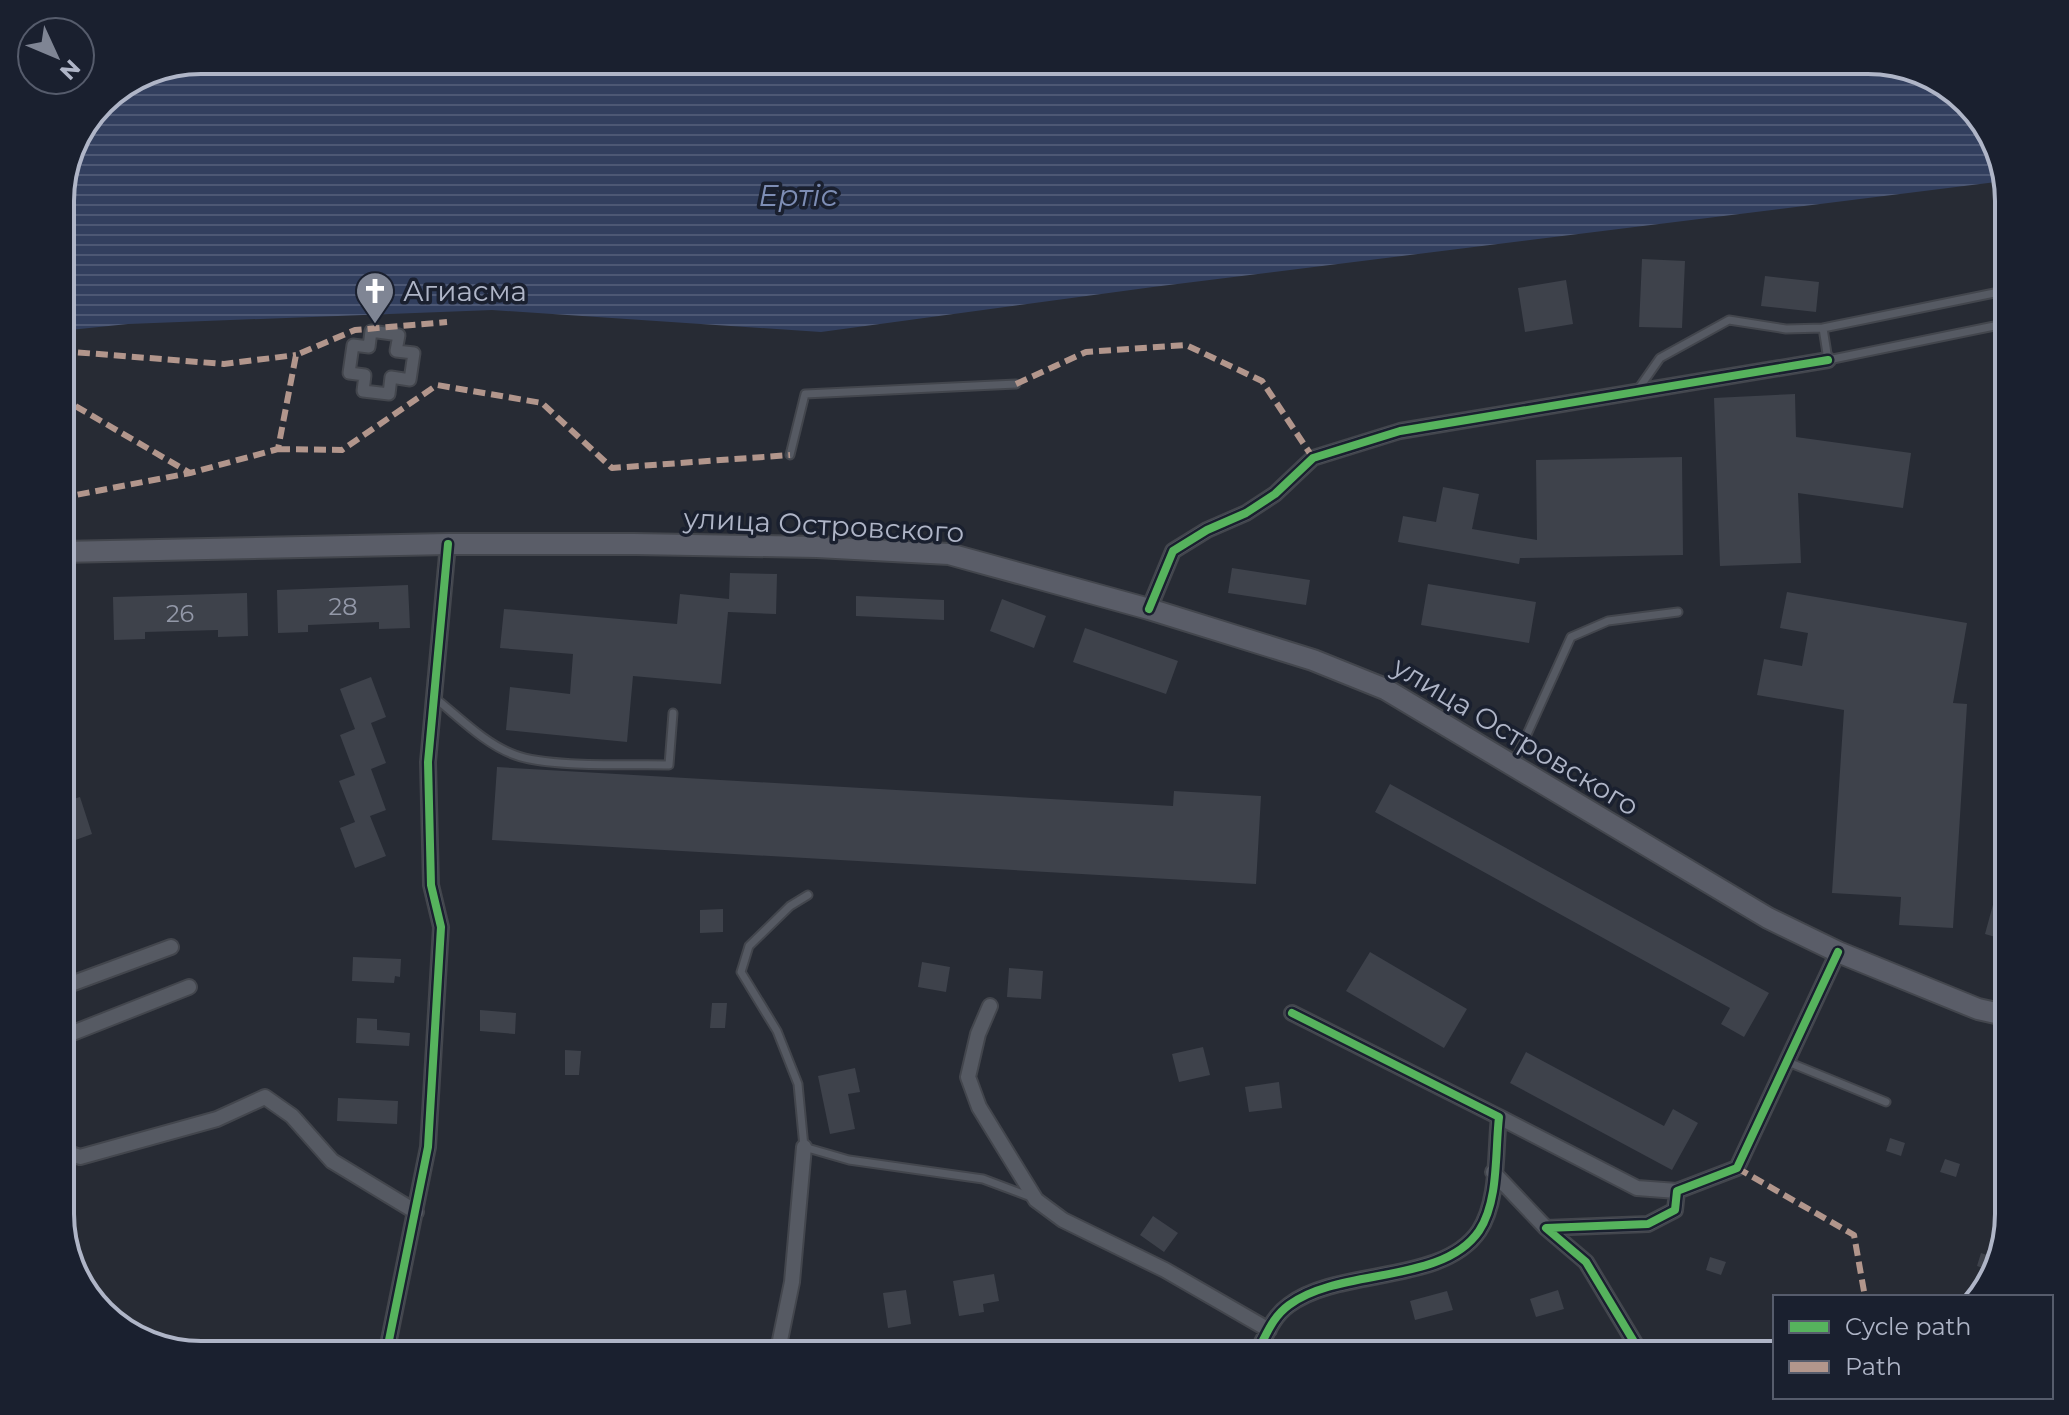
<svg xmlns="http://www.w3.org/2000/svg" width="2069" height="1415" font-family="Montserrat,sans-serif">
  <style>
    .water { fill: url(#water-rules) }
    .building { fill: #3e424b }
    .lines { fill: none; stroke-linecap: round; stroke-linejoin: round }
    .service-casing { stroke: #43464d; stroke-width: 11 }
    .pedestrian-casing { stroke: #43464d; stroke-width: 15 }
    .minor-casing { stroke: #43464d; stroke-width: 18 }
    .secondary-casing { stroke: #43464d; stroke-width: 24 }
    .service { stroke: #565a63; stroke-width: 7 }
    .pedestrian { stroke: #565a63; stroke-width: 11 }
    .minor { stroke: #565a63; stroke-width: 14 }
    .secondary { stroke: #5a5d68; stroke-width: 20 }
    .quiet { stroke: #b2968c; stroke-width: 6; stroke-dasharray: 12 6; stroke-linecap: butt }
    .cycleway-casing { stroke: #1a202f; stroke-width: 13 }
    .cycleway { stroke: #56b35d; stroke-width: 8 }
    .labels { text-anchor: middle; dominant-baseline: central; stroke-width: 7; stroke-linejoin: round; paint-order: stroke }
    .number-label { font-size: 24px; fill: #9398a8 }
    .poi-label { font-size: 28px; fill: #afb5c7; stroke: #1a202f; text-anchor: start }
    .street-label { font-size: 28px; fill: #afb5c7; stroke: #1a202f }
    .water-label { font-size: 30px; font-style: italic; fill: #7d8db4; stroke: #1a202f }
    .rim { fill: none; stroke: #afb5c7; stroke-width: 4 }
  </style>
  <defs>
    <pattern id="water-rules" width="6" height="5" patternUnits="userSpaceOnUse" patternTransform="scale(2)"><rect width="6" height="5" fill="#323f5e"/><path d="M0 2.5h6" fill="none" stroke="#4d5874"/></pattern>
  </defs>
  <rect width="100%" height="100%" fill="#272b34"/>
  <path class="water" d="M201 60H1868L1947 84 1994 138 2004 181 1153 287 821 332 492 310 128 324 60 331V192L102 101 147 71Z"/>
  <path class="building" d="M1642 259 1685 261 1682 328 1639 327Z
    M1765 276 1819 282 1816 312 1761 306Z
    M1566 280 1573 324 1525 332 1518 288Z
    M1795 394 1796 437 1911 453 1903 508 1798 493 1801 563 1720 566 1714 398Z
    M1682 457 1683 555 1520 558 1519 564 1398 542 1403 516 1436 522 1443 487 1479 494 1472 529 1537 540 1536 460Z
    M1232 568 1310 580 1306 605 1228 593Z
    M730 573 777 574 776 614 728 612 721 684 633 676 627 742 506 730 510 687 570 694 573 654 500 648 504 609 677 624 680 594 729 599Z
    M1428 584 1536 602 1529 643 1421 625Z
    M408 585 410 628 379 629V622L308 625V632L278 633 277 590Z
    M1787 592 1967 623 1953 703 1967 704 1953 928 1899 925 1901 897 1832 893 1844 710 1757 695 1764 659 1802 666 1808 633 1780 628Z
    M247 593 248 636 218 637V630L145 632V639L114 640 113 597Z
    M856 596 944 600V620L856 616Z
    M1002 599 1046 616 1034 648 990 631Z
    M1085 628 1178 661 1166 694 1073 662Z
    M371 677 386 717 371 723 386 763 371 769 386 810 370 816 386 856 355 868 340 828 355 822 339 781 355 775 340 735 355 729 340 689Z
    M497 767 1173 806 1174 791 1261 796 1256 884 492 840Z
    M1390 784 1769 993 1744 1037 1721 1024 1730 1008 1375 812Z
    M80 797 92 834 70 842 60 803Z
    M1994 901 2009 906V941L1985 934Z
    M723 909V932L700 933V910Z
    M1370 952 1467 1009 1444 1048 1346 991Z
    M353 957 401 959 400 977 395 976 394 983 352 981Z
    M922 962 950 967 946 992 918 987Z
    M1009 968 1043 971 1041 999 1007 997Z
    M712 1003H727L725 1028H710Z
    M480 1010 516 1013 515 1034 480 1031Z
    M357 1018 377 1019V1030L410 1033 409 1046 356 1043Z
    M1203 1047 1210 1075 1179 1082 1172 1054Z
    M565 1050 581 1051 579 1075H565Z
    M1526 1052 1664 1126 1673 1109 1698 1123 1672 1170 1510 1083Z
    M855 1068 860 1092 848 1094 855 1129 830 1134 818 1076Z
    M1279 1082 1282 1108 1249 1112 1245 1087Z
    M338 1098 398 1101 397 1124 337 1121Z
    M1890 1138 1905 1143 1901 1156 1886 1151Z
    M1945 1159 1960 1164 1956 1177 1940 1172Z
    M1153 1216 1178 1233 1164 1252 1140 1235Z
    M1981 1253 1996 1258 1992 1271 1977 1266Z
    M1710 1257 1726 1262 1721 1275 1706 1270Z
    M994 1274 999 1301 983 1304 984 1312 959 1316 953 1281Z
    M906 1290 911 1324 888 1328 883 1293Z
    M1558 1290 1564 1309 1536 1317 1530 1299Z
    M1447 1291 1453 1310 1415 1320 1410 1301Z"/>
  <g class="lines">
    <g class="service-casing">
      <path id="service" d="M2009 290 1823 328 1828 360 2009 323
        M1637 391 1660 358 1729 320 1786 329 1823 328
        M790 455 805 394 1016 384
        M435 698C460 718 485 744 515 755 549 768 631 764 669 765L673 713
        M1514 763 1571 637 1608 621 1678 612
        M808 895 790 906 749 946 741 972 777 1031 798 1084 804 1147 849 1160 983 1179 1031 1197
        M1788 1062 1886 1102"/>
    </g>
    <g class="pedestrian-casing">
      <path id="pedestrian" d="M371 331 399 335 396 351 414 353 410 380 391 377 389 394 363 391 365 375 349 373 353 345 369 347Z"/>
    </g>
    <g class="minor-casing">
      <path id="minor" d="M1149 609 1173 551 1207 530 1246 513 1275 494 1313 458 1400 431 1828 360
        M60 988 171 947
        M990 1006 978 1034 968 1077 979 1107 1036 1200 1063 1220 1165 1270 1269 1330
        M60 1038 189 987
        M1499 1117 1637 1188 1677 1191
        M60 1150 80 1157 217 1119 265 1097 292 1116 332 1161 416 1212
        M1493 1172 1546 1228
        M386 1355 428 1147 441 927 431 885 428 762 448 544
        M777 1355 792 1282 804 1147
        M1255 1355C1266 1337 1271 1318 1289 1305 1340 1267 1442 1285 1479 1231 1499 1201 1495 1151 1499 1117L1292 1013
        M1642 1355 1586 1262 1546 1228 1648 1224 1675 1210 1677 1191 1737 1168 1838 952"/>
    </g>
    <g class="secondary-casing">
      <path id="secondary" d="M60 552 448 544H635L817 547 949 554 1149 609 1313 660 1385 689 1768 918 1838 952 1978 1009 2009 1016"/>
    </g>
    <use href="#service" class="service"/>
    <use href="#pedestrian" class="pedestrian"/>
    <use href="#minor" class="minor"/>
    <use href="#secondary" class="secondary"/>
    <path class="quiet" d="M60 351 224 364 296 355
      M1016 384 1086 352 1186 345 1262 381 1313 458
      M60 397 190 473
      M278 449 342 450 437 385 542 403 612 468 790 455
      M60 498 190 473 278 449 296 355 355 330 447 322
      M1737 1168 1854 1235 1865 1297"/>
    <g class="cycleway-casing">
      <path id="cycleway" d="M1149 609 1173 551 1207 530 1246 513 1275 494 1313 458 1400 431 1828 360
        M386 1355 428 1147 441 927 431 885 428 762 448 544
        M1255 1355C1266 1337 1271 1318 1289 1305 1340 1267 1442 1285 1479 1231 1499 1201 1495 1151 1499 1117L1292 1013
        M1642 1355 1586 1262 1546 1228 1648 1224 1675 1210 1677 1191 1737 1168 1838 952"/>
    </g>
    <use href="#cycleway" class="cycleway"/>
  </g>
  <defs>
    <g id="church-pin" transform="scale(2)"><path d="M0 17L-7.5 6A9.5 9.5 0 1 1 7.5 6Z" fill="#7f8594" stroke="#1a202f"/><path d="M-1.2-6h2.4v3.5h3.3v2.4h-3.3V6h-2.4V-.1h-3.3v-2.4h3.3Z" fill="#fff"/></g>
  </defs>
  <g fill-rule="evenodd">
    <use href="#church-pin" x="375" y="291"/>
  </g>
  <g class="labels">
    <g class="number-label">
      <text x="343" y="606">28</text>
      <text x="180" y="613">26</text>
    </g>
    <g class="poi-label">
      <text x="403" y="291">Агиасма</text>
    </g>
    <g class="street-label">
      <text transform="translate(824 525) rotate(3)">улица Островского</text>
      <text transform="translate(1516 736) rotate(31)">улица Островского</text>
    </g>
    <g class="water-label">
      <text x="798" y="195">Ертіс</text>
    </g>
  </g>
  <path d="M0 0H2069V1415H0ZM201 74H1868A127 127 0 0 1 1995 201V1214A127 127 0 0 1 1868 1341H201A127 127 0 0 1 74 1214V201A127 127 0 0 1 201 74Z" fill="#1a202f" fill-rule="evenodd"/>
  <path class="rim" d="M201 74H1868A127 127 0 0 1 1995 201V1214A127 127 0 0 1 1868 1341H201A127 127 0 0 1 74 1214V201A127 127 0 0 1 201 74Z"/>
  <rect x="1773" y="1295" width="280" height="104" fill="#1a202f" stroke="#565c6c" stroke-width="2"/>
  <rect x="1789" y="1321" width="40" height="12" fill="#56b35d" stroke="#565c6c" stroke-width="2"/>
  <text x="1845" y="1335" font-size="24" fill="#afb5c7">Cycle path</text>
  <rect x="1789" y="1361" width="40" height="12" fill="#b2968c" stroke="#565c6c" stroke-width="2"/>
  <text x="1845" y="1375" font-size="24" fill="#afb5c7">Path</text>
  <g transform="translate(56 56) rotate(134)"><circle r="38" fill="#1a202f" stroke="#565c6c" stroke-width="2"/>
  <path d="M0-6L14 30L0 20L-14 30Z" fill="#7f8594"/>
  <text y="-12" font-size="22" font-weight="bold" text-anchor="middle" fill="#afb5c7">N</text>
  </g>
</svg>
